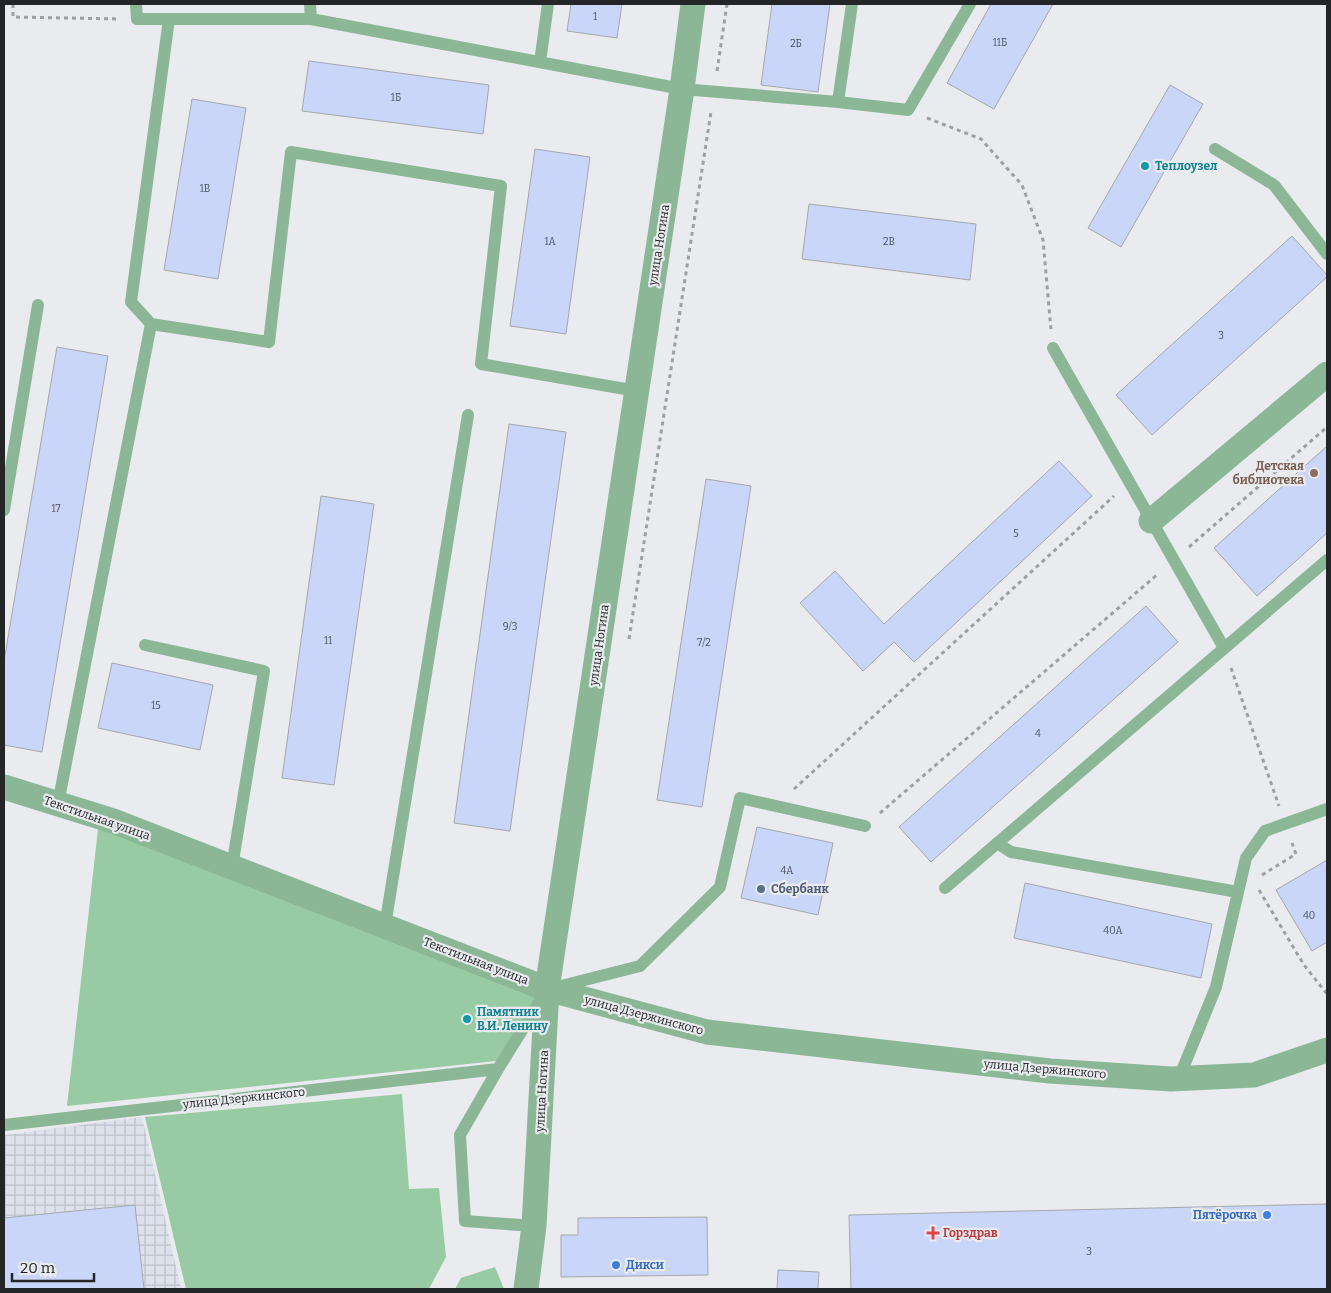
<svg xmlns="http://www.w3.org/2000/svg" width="1331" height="1293" font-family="Bitter,serif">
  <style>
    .industrial { fill: url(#industrial-grid) }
    .park { fill: #98cba3 }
    .building { fill: #c9d5f9; stroke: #a6a8ab }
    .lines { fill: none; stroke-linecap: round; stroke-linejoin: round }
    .path { stroke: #9d9fa1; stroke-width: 3; stroke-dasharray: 4 4; stroke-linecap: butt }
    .lane { stroke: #8bb797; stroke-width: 12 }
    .street { stroke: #8bb797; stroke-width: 25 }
    .culture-dot { fill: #0f9aa8; stroke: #e9ebee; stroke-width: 2 }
    .education-dot { fill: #8d6e63; stroke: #e9ebee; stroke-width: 2 }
    .service-dot { fill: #5c6f8a; stroke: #e9ebee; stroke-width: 2 }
    .shop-dot { fill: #3f7fe0; stroke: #e9ebee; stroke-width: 2 }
    .health-dot { fill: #e0444e; stroke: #e9ebee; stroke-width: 2 }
    .labels { text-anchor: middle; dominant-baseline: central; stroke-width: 4.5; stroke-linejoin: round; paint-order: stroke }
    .number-label { font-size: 10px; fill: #4d515b }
    .culture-label { font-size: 12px; font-weight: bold; fill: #0d838f; stroke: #e9ebee; text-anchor: start }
    .street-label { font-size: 12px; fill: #242526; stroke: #e9ebee }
    .education-label { font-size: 12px; font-weight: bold; fill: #785e54; stroke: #e9ebee; text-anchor: end }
    .service-label { font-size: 12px; font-weight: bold; fill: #4e5e75; stroke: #e9ebee; text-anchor: start }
    .shop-label { font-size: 12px; font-weight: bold; fill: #366cbe; stroke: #e9ebee; text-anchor: end }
    .health-label { font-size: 12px; font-weight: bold; fill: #be3a42; stroke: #e9ebee; text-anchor: start }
  </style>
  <defs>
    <pattern id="industrial-grid" width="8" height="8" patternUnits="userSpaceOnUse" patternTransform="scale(1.25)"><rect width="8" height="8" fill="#dde1ec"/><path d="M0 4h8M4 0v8" fill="none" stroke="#bec1ca"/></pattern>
  </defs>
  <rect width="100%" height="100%" fill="#e9ebee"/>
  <path class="industrial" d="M142 1117 181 1289H4V1135Z"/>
  <path class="park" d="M99 820 555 997 496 1061 67 1106Z
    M402 1094 409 1189 439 1188 446 1257 429 1289H186L145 1117Z
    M495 1267 504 1289H455L461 1278Z"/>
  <path class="building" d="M571 4H622L617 38 567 31Z
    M772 4H830L818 92 761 85Z
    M991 4H1053L994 109 947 83Z
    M309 61 489 85 483 134 302 111Z
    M1170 85 1203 104 1121 247 1088 228Z
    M192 99 246 108 218 279 164 270Z
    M535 149 590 157 566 334 510 326Z
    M809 204 976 224 970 280 802 259Z
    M1292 236 1327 275V277L1152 435 1116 395Z
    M57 347 108 356 42 752 4 745V661Z
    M509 424 566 432 510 831 454 823Z
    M1327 446V533L1257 596 1214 548Z
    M1059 461 1092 496 914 662 894 642 863 671 800 603 835 571 884 624Z
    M706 479 751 486 702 807 657 800Z
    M321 496 374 504 334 785 282 778Z
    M1146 606 1178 642 931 862 899 827Z
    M112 663 213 685 200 750 98 728Z
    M757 827 833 843 818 915 741 898Z
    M1327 860V942L1312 951 1276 890Z
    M1025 883 1212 924 1201 978 1014 938Z
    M1327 1204V1289H851L849 1215Z
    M135 1205 144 1289H4V1218Z
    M707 1217 708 1275 561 1277V1235H578V1218Z
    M778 1270 819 1272 818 1289H777Z"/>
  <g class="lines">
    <path class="path" d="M13 4V17L119 19
      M717 71 727 4
      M927 118 981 139 1022 185 1043 240 1051 330
      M1189 547 1327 427
      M629 639 711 112
      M1231 668 1279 806
      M794 789 1114 496
      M880 813 1158 574
      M1262 875 1296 854 1292 843
      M1259 890 1304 965 1327 994"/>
    <path class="lane" d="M136 4 137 19H311L682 89 838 102 908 110 970 4
      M310 4 311 19
      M169 19 131 302 151 324 269 342 291 152 501 186 481 364 637 391
      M540 62 548 4
      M838 102 852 4
      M1215 149 1274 185 1327 254
      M1053 348 1224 648
      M4 510 38 305
      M145 645 264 671 232 867
      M58 804 151 324
      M997 843 1011 852 1238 892
      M945 888 1327 560
      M385 926 468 415
      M557 987 640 966 720 887 740 798 865 826
      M1179 1078 1216 987 1246 858 1265 831 1327 809
      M4 1125 498 1069
      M534 1226 465 1221 460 1135 498 1069 542 998"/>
    <path class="street" d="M1151 521 1327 374
      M4 787 113 821 547 989 707 1032 1050 1071 1171 1079 1254 1075 1327 1050
      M526 1289 534 1226 547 989 682 89 693 4"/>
  </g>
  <g class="culture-dot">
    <circle cx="1145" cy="166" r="5"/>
    <circle cx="467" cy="1019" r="5"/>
  </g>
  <circle class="education-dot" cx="1314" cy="473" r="5"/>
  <circle class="service-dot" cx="761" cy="889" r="5"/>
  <g class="shop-dot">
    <circle cx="1267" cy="1215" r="5"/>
    <circle cx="616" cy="1265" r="5"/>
  </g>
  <path class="health-dot" d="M930.5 1225.5h5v5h5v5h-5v5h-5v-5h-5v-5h5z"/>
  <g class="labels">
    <g class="number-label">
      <text x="595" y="17">1</text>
      <text x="1000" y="43">11Б</text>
      <text x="796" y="44">2Б</text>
      <text x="396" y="98">1Б</text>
      <text x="205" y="189">1В</text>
      <text x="550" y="242">1А</text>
      <text x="889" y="242">2В</text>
      <text x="1221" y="336">3</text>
      <text x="56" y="509">17</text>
      <text x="1016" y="534">5</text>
      <text x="510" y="627">9/3</text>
      <text x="328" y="641">11</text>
      <text x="704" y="643">7/2</text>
      <text x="156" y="706">15</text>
      <text x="1038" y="734">4</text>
      <text x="787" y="871">4А</text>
      <text x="1309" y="916">40</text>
      <text x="1113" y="931">40А</text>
      <text x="1089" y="1252">3</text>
    </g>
    <g class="culture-label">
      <text x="1155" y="166">Теплоузел</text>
      <text x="477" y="1012">Памятник<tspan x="477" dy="14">В.И. Ленину</tspan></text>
    </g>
    <g class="street-label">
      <text transform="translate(659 245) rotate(-81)">улица Ногина</text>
      <text transform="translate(599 645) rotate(-82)">улица Ногина</text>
      <text transform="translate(97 818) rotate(19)">Текстильная улица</text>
      <text transform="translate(476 961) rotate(21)">Текстильная улица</text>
      <text transform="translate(644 1015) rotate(15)">улица Дзержинского</text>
      <text transform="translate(1045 1069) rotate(5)">улица Дзержинского</text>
      <text transform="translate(542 1091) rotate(-87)">улица Ногина</text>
      <text transform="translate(244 1098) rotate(-6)">улица Дзержинского</text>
    </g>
    <g class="education-label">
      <text x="1304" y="466">Детская<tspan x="1304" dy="14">библиотека</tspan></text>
    </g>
    <g class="service-label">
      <text x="771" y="889">Сбербанк</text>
    </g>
    <g class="shop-label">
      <text x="1257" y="1215">Пятёрочка</text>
      <text x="626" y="1265" text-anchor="start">Дикси</text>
    </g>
    <g class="health-label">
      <text x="943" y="1233">Горздрав</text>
    </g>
  </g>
  <rect width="1331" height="1293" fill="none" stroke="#242526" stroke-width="10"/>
  <path d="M12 1273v8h82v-8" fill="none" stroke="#242526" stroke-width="2.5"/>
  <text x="20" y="1273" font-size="15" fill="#242526" stroke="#e9ebee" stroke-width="4" paint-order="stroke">20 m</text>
</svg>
